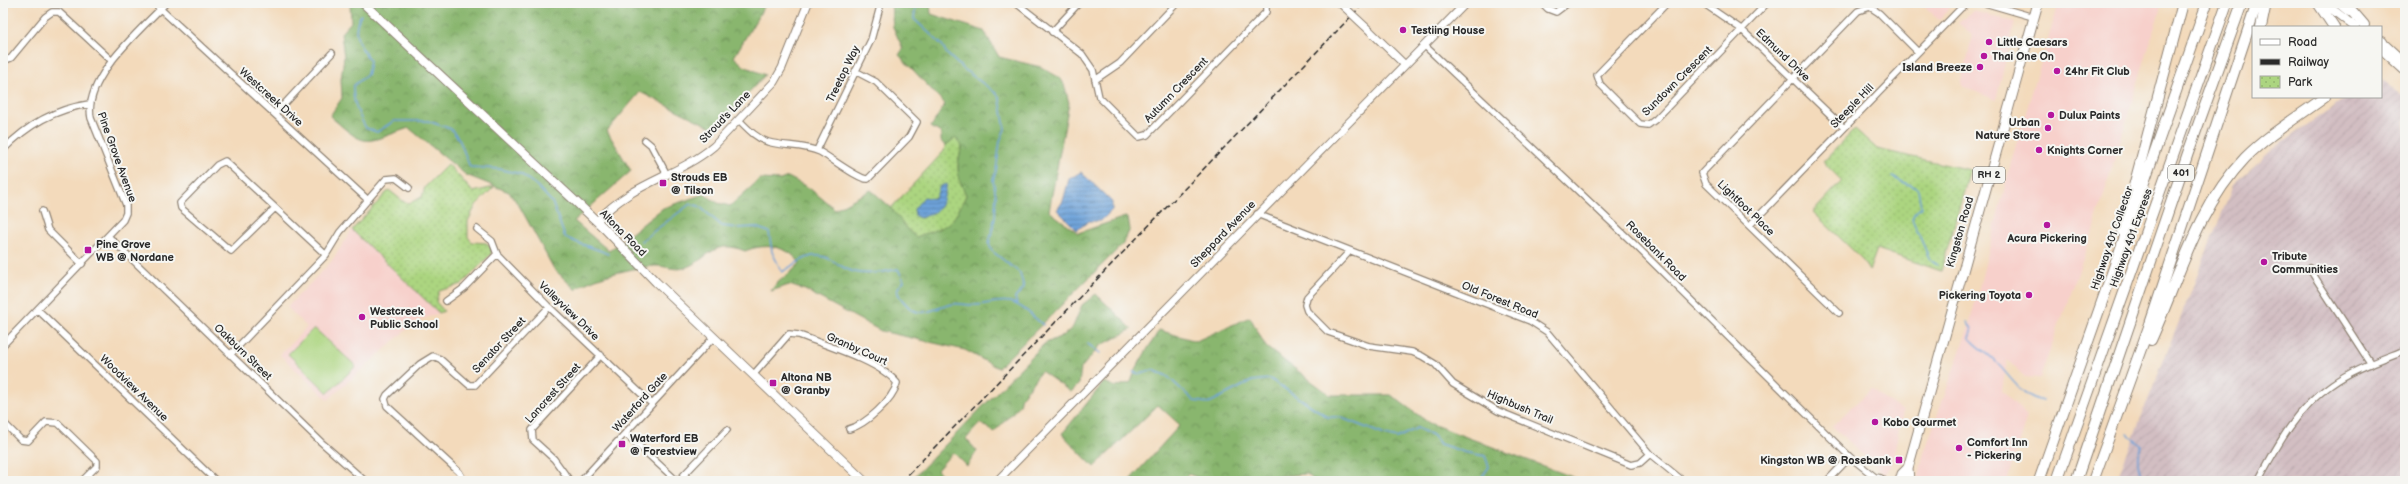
<svg xmlns="http://www.w3.org/2000/svg" width="2408" height="484" font-family="'Balsamiq Sans',sans-serif">
  <style>
    .built { fill: #f7d0cb }
    .industrial { fill: url(#industrial-furrows) }
    .grass { fill: #acd580; stroke: #6c8056 }
    .forest { fill: url(#forest-crowns); stroke: #5a704c }
    .park { fill: url(#park-dots); stroke: #6c8056 }
    .water { fill: url(#water-rules); stroke: #4c6682 }
    .lines { fill: none; stroke-linecap: round; stroke-linejoin: round }
    .stream { stroke: #6da2d9; stroke-width: 1.5 }
    .minor-casing { stroke: #8f8273; stroke-width: 8 }
    .tertiary-casing { stroke: #8f8273; stroke-width: 9 }
    .secondary-casing { stroke: #8f8273; stroke-width: 10 }
    .primary-casing { stroke: #8f8273; stroke-width: 11 }
    .motorway-casing { stroke: #8f8273; stroke-width: 12 }
    .minor { stroke: #fff; stroke-width: 5.5 }
    .tertiary { stroke: #fff; stroke-width: 7 }
    .secondary { stroke: #fff; stroke-width: 8 }
    .primary { stroke: #fff; stroke-width: 9 }
    .motorway { stroke: #fff; stroke-width: 10 }
    .rail { stroke: #2b2b2b; stroke-width: 1.5; stroke-dasharray: 6 3; stroke-linecap: butt }
    .tertiary-bridge-casing { stroke: #8f8273; stroke-width: 9; stroke-linecap: butt }
    .tertiary-bridge { stroke: #fff; stroke-width: 7 }
    .poi-dot { fill: #b5179e; stroke: #f6f6f2; stroke-width: 1.5 }
    .labels { text-anchor: middle; dominant-baseline: central; stroke-width: 4; stroke-linejoin: round; paint-order: stroke }
    .shield { fill: #f6f6f2; stroke: #686867; stroke-width: 1 }
    .shield-label { font-size: 10px; font-weight: bold; fill: #2b2b2b }
    .poi-label { font-size: 11px; font-weight: bold; fill: #2b2b2b; stroke: #f6f6f2; text-anchor: start }
    .street-label { font-size: 11px; fill: #2b2b2b; stroke: #f6f6f2 }
  </style>
  <defs>
    <pattern id="industrial-furrows" width="10" height="10" patternUnits="userSpaceOnUse"><rect width="10" height="10" fill="#d2bec2"/><path d="M-1 1l2-2M0 10L10 0M9 11l2-2" fill="none" stroke="#b4a3a7"/></pattern>
    <pattern id="forest-crowns" width="20" height="18" patternUnits="userSpaceOnUse"><rect width="20" height="18" fill="#89b66e"/><path d="M2 6a3 3 0 1 1 6 0M12 15a3 3 0 1 1 6 0" fill="none" stroke="#70945b"/></pattern>
    <pattern id="park-dots" width="8" height="8" patternUnits="userSpaceOnUse"><rect width="8" height="8" fill="#acd580"/><path d="M2 2h.1M6 6h.1" fill="none" stroke="#94b76f" stroke-width="1.8" stroke-linecap="round"/></pattern>
    <pattern id="water-rules" width="6" height="5" patternUnits="userSpaceOnUse"><rect width="6" height="5" fill="#6da2d9"/><path d="M0 2.5h6" fill="none" stroke="#5a84b0"/></pattern>
  </defs>
  <rect width="100%" height="100%" fill="#f6f6f2"/>
  <filter id="ink" filterUnits="userSpaceOnUse"><feTurbulence type="fractalNoise" baseFrequency=".025" numOctaves="2"/><feDisplacementMap in="SourceGraphic" scale="8" xChannelSelector="R" yChannelSelector="G"/><feConvolveMatrix kernelMatrix="1 2 1 2 8 2 1 2 1" color-interpolation-filters="sRGB"/></filter>
  <filter id="wash" filterUnits="userSpaceOnUse"><feTurbulence type="fractalNoise" baseFrequency=".012" numOctaves="4" result="noise"/><feDisplacementMap in="SourceGraphic" scale="16" xChannelSelector="R" yChannelSelector="G"/><feGaussianBlur stdDeviation="0.9" result="paint"/><feColorMatrix in="noise" values="0 0 0 0 0 0 0 0 0 0 0 0 0 0 0 0 0 1.4 0 .05"/><feComposite in="paint" operator="in"/></filter>
  <g filter="url(#wash)">
    <rect width="100%" height="100%" fill="#f3dabb"/>
    <path class="built" d="M1922 3H1955L1938 20Z
      M2059 3H2162L2092 234 2040 378 2025 377 2007 360 2002 391 2027 416 2007 481H1918L1923 456 1970 323 2013 155Z
      M1973 11 2015 22 1996 100 1962 86 1961 81 1973 35 1958 23Z
      M352 230 439 313 415 322 328 400 280 355 307 327 287 307 331 262Z
      M1871 389 1903 411 1891 467 1884 474 1832 426Z"/>
    <path class="industrial" d="M2381 79 2405 96V481H2116L2233 185 2274 148 2347 97H2381Z"/>
    <path class="grass" d="M314 328 356 366 328 393 288 354Z"/>
    <path class="forest" d="M350 3H766L734 57 744 66 765 75 715 129 640 92 607 131 631 171 574 221 609 251 663 208 704 194 718 203 730 206 760 179 780 180 788 177 809 188 835 209 871 190 895 211 909 231 916 237C949 224 951 228 966 195 956 175 956 167 962 146L955 138 945 146 941 141V133L931 127 945 104 899 55 903 49 893 27 891 3H930L931 14 984 31 999 57 1041 67 1060 78 1064 84 1069 103 1049 211 1078 233 1125 217 1128 218 1130 229 1123 244 998 368 965 350 881 331 805 290 789 285 771 291C777 280 791 274 800 263 787 245 765 243 745 251 712 238 711 259 684 268 674 271 664 265 654 266 637 267 586 278 576 290L554 269 520 207 509 192 466 175 409 128C363 143 368 150 330 116L342 98 341 79 344 57 341 33 351 22Z
      M1096 294 1132 329 1100 346 1081 368 1079 384 1071 392 1041 371 1020 399 1021 404 994 432 980 423 966 439 977 451 967 466 953 452 937 470 949 481H910L1044 344 1064 335 1073 327 1082 305Z
      M1250 317 1266 347 1330 395H1391L1429 423 1583 481H1315L1307 474 1208 481 1188 474 1181 481H1129L1180 425 1158 405 1094 467 1062 434 1104 382 1116 387 1131 382C1137 363 1149 348 1159 330L1196 341Z"/>
    <path class="park" d="M1855 129 1877 149 1970 170 1941 271 1877 249 1869 271 1861 258 1813 212 1842 181 1823 162Z
      M955 138 962 146C956 167 956 175 966 195 951 228 949 225 916 237L909 231 891 208 944 151 945 146Z
      M448 164 473 192 494 187 476 205 468 221V237L472 242 487 243 492 249 491 254 462 284 439 291 436 302 444 311 439 313 352 230 389 190 404 202 410 203 422 197 425 187Z"/>
    <path class="water" d="M1081 172 1112 202V210L1101 221H1089L1077 230 1057 210 1063 201 1069 179Z
      M947 184C942 206 942 211 920 218L915 216 914 209 924 197 935 199 940 186Z"/>
    <g class="lines">
      <path class="stream" d="M916 3 914 19 942 45 947 54 961 67 997 94 1000 99 1005 129 1000 141 996 171 993 180 996 196 995 217 989 244 992 251 1020 273 1024 288 1015 298 1017 305
        M361 15C350 33 360 46 370 61L367 75 353 86C353 103 358 114 366 128L377 132 394 121H428L451 129 459 139 470 167 499 169 521 174 537 186 552 202 565 237C579 245 594 247 608 254
        M1892 177 1918 189 1921 207 1914 214 1912 219 1930 260 1937 265
        M641 241 690 204 699 206 722 226 738 228 755 227 769 232 772 252 782 272C791 267 802 258 812 256 830 253 839 269 855 272 868 275 885 272 898 269L904 281 897 289C898 296 901 299 906 304 919 321 936 307 953 304 960 303 964 305 971 305 984 306 997 299 1010 302 1022 305 1034 317 1043 325
        M1967 322 1972 329 1969 338C1976 347 1985 351 1993 359 2009 374 2019 395 2042 401
        M1088 344 1100 353
        M1133 372 1141 374 1153 370 1167 376 1194 401 1209 403 1252 381 1270 379 1328 417H1339L1385 435 1397 438 1417 428 1434 436 1440 444 1464 452 1485 456 1489 467 1479 481
        M2128 434 2142 445C2134 456 2139 470 2143 481"/>
    </g>
  </g>
  <g filter="url(#ink)">
    <g class="lines">
      <g class="minor-casing">
        <path id="minor" d="M154 3 368 200
          M1016 3 1082 54 1093 70 1099 97 1139 137 1147 135 1266 12V3
          M1542 3 1548 9 1556 12 1568 3
          M1667 3 1597 75 1600 84 1640 124 1648 125 1656 119 1767 3
          M1703 3 1741 29 1844 128
          M1985 3 2033 17
          M1052 32 1079 3
          M1425 46 1631 241 1850 457 1880 481
          M3 61 11 58 45 17 52 12H59L112 61
          M1095 80 1120 63 1177 3
          M276 113 332 53
          M739 120C748 129 756 138 768 142 785 147 803 144 820 152 830 157 859 180 868 179L909 137 917 122 876 82 855 71
          M645 140 651 145 666 173
          M3 150C26 126 55 109 89 104
          M817 150 871 40 881 3
          M275 208 231 251 181 208 180 203 217 165 225 161 326 255
          M42 211 48 230 82 264
          M1257 214 1530 321 1547 332 1650 454 1683 481
          M1750 225 1961 8 1970 3
          M477 229 492 241 497 254 548 306 652 404
          M109 237 321 442 365 481
          M1349 252 1307 297 1305 305 1307 311 1328 332 1369 346 1412 352 1422 356 1435 364 1453 384 1498 411 1631 465 1640 463 1650 454
          M2309 268 2371 364
          M446 301 464 288 497 254
          M38 310 216 481
          M1839 313 1706 184 1702 173 1858 11 1870 7 1879 13 1918 52
          M3 345 123 220 126 213V205L91 118C83 78 140 31 166 3
          M230 355 326 255 340 232 386 179 396 178 409 188
          M754 374 789 334 799 335C825 345 881 362 897 383 893 400 865 425 849 429
          M3 422 21 440 28 441 46 422 58 423 97 461V466L82 481
          M626 434 677 481
          M464 481 459 472 387 406 385 399 387 395 420 364 433 356 440 359 469 385H475L549 307
          M570 481 554 459 533 440 532 430 601 355
          M581 481 714 337
          M678 481 727 430
          M1827 481 1850 457
          M2258 481C2277 446 2297 408 2331 385 2353 369 2380 360 2405 350"/>
      </g>
      <g class="tertiary-casing">
        <path id="tertiary" d="M1370 31 1405 65
          M597 221C632 182 677 177 714 146L774 82 782 68 808 3
          M997 481 1466 3"/>
      </g>
      <g class="secondary-casing">
        <path id="secondary" d="M363 3 605 229 656 282 864 481
          M2324 3 2355 27
          M2338 3 2349 12
          M2381 41 2405 63
          M2381 49 2405 71"/>
      </g>
      <g class="primary-casing">
        <path id="primary" d="M1878 479 1882 481
          M1900 481 1902 474 1908 468
          M1909 481 1908 468 2038 3"/>
      </g>
      <g class="motorway-casing">
        <path id="motorway" d="M2318 3 2334 27
          M2345 3 2364 25
          M2261 27 2266 3
          M2381 43 2382 42
          M2122 231 2183 3
          M2151 340C2179 278 2197 208 2245 158 2269 134 2298 117 2325 97
          M2039 481 2207 3
          M2057 481 2227 3
          M2076 481 2188 153 2242 3
          M2093 481 2150 324 2257 3"/>
      </g>
      <use href="#minor" class="minor"/>
      <use href="#tertiary" class="tertiary"/>
      <use href="#secondary" class="secondary"/>
      <use href="#primary" class="primary"/>
      <use href="#motorway" class="motorway"/>
      <path class="rail" d="M902 481 1364 3"/>
      <g class="tertiary-bridge-casing">
        <path id="tertiary-bridge" d="M1340 3 1370 31"/>
      </g>
      <use href="#tertiary-bridge" class="tertiary-bridge"/>
    </g>
  </g>
  <g class="poi-dot">
    <circle cx="1403" cy="30" r="4"/>
    <circle cx="1989" cy="42" r="4"/>
    <circle cx="1984" cy="56" r="4"/>
    <circle cx="1980" cy="67" r="4"/>
    <circle cx="2057" cy="71" r="4"/>
    <circle cx="2051" cy="115" r="4"/>
    <circle cx="2048" cy="128" r="4"/>
    <circle cx="2039" cy="150" r="4"/>
    <rect x="659" y="179" width="8" height="8" rx="2"/>
    <circle cx="2047" cy="225" r="4"/>
    <rect x="84" y="246" width="8" height="8" rx="2"/>
    <circle cx="2264" cy="262" r="4"/>
    <circle cx="2029" cy="295" r="4"/>
    <circle cx="362" cy="317" r="4"/>
    <rect x="769" y="379" width="8" height="8" rx="2"/>
    <circle cx="1875" cy="422" r="4"/>
    <rect x="618" y="440" width="8" height="8" rx="2"/>
    <circle cx="1959" cy="448" r="4"/>
    <rect x="1895" y="456" width="8" height="8" rx="2"/>
  </g>
  <g class="labels">
    <g class="shield">
      <rect x="2168" y="165" width="26" height="16" rx="3"/>
      <rect x="1973" y="167" width="32" height="16" rx="3"/>
    </g>
    <g class="shield-label">
      <text x="2181" y="173">401</text>
      <text x="1989" y="175">RH 2</text>
    </g>
    <g class="poi-label">
      <text x="1411" y="30">Testiing House</text>
      <text x="1997" y="42">Little Caesars</text>
      <text x="1992" y="56">Thai One On</text>
      <text x="1972" y="67" text-anchor="end">Island Breeze</text>
      <text x="2065" y="71">24hr Fit Club</text>
      <text x="2059" y="115">Dulux Paints</text>
      <text x="2040" y="122" text-anchor="end">Urban<tspan x="2040" dy="13">Nature Store</tspan></text>
      <text x="2047" y="150">Knights Corner</text>
      <text x="671" y="177">Strouds EB<tspan x="671" dy="13">@ Tilson</tspan></text>
      <text x="2047" y="238" text-anchor="middle">Acura Pickering</text>
      <text x="96" y="244">Pine Grove<tspan x="96" dy="13">WB @ Nordane</tspan></text>
      <text x="2272" y="256">Tribute<tspan x="2272" dy="13">Communities</tspan></text>
      <text x="2021" y="295" text-anchor="end">Pickering Toyota</text>
      <text x="370" y="311">Westcreek<tspan x="370" dy="13">Public School</tspan></text>
      <text x="781" y="377">Altona NB<tspan x="781" dy="13">@ Granby</tspan></text>
      <text x="1883" y="422">Kobo Gourmet</text>
      <text x="630" y="438">Waterford EB<tspan x="630" dy="13">@ Forestview</tspan></text>
      <text x="1967" y="442">Comfort Inn<tspan x="1967" dy="13">- Pickering</tspan></text>
      <text x="1891" y="460" text-anchor="end">Kingston WB @ Rosebank</text>
    </g>
    <g class="street-label">
      <text transform="translate(1783 55) rotate(44)">Edmund Drive</text>
      <text transform="translate(843 74) rotate(-64)">Treetop Way</text>
      <text transform="translate(1677 81) rotate(-45)">Sundown Crescent</text>
      <text transform="translate(1176 90) rotate(-46)">Autumn Crescent</text>
      <text transform="translate(271 97) rotate(42)">Westcreek Drive</text>
      <text transform="translate(1852 106) rotate(-46)">Steeple Hill</text>
      <text transform="translate(725 117) rotate(-46)">Stroud's Lane</text>
      <text transform="translate(117 157) rotate(70)">Pine Grove Avenue</text>
      <text transform="translate(1746 208) rotate(44)">Lightfoot Place</text>
      <text transform="translate(1960 232) rotate(-74)">Kingston Road</text>
      <text transform="translate(623 233) rotate(45)">Altona Road</text>
      <text transform="translate(1223 234) rotate(-46)">Sheppard Avenue</text>
      <text transform="translate(2112 238) rotate(-71)">Highway 401 Collector</text>
      <text transform="translate(2131 238) rotate(-70)">Highway 401 Express</text>
      <text transform="translate(1656 251) rotate(45)">Rosebank Road</text>
      <text transform="translate(1500 300) rotate(22)">Old Forest Road</text>
      <text transform="translate(569 311) rotate(44)">Valleyview Drive</text>
      <text transform="translate(499 345) rotate(-47)">Senator Street</text>
      <text transform="translate(857 349) rotate(24)">Granby Court</text>
      <text transform="translate(243 352) rotate(44)">Oakburn Street</text>
      <text transform="translate(134 388) rotate(44)">Woodview Avenue</text>
      <text transform="translate(553 393) rotate(-48)">Lancrest Street</text>
      <text transform="translate(640 402) rotate(-48)">Waterford Gate</text>
      <text transform="translate(1520 407) rotate(23)">Highbush Trail</text>
    </g>
  </g>
  <rect width="2408" height="484" fill="none" stroke="#f6f6f2" stroke-width="16"/>
  <rect x="2252" y="26" width="130" height="72" fill="#f6f6f2" stroke="#a5a5a2"/>
  <rect x="2260" y="39" width="20" height="6" fill="#ffffff" stroke="#a5a5a2"/>
  <text x="2288" y="46" font-size="12" fill="#2b2b2b">Road</text>
  <rect x="2260" y="59" width="20" height="6" fill="#2b2b2b" stroke="#a5a5a2"/>
  <text x="2288" y="66" font-size="12" fill="#2b2b2b">Railway</text>
  <rect x="2260" y="76" width="20" height="12" fill="url(#park-dots)" stroke="#a5a5a2"/>
  <text x="2288" y="86" font-size="12" fill="#2b2b2b">Park</text>
</svg>
